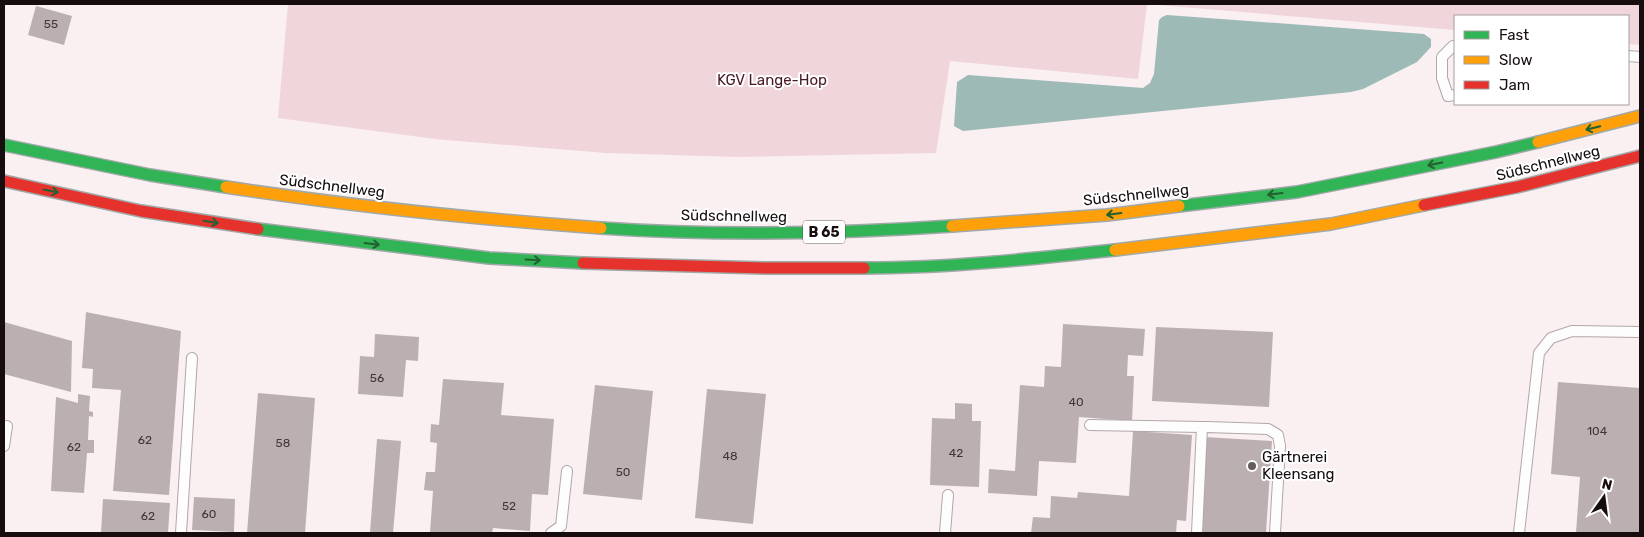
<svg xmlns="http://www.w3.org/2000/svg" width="1644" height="537" font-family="Rubik,sans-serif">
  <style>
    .green { fill: #f0d5da }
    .water { fill: #9ebab6 }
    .building { fill: #bbafb1 }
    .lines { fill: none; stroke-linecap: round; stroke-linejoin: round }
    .lane-casing { stroke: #b1a7a9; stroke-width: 12 }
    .fast-casing { stroke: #a1a9a8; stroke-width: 14 }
    .slow-casing { stroke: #a1a9a8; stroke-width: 14 }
    .jam-casing { stroke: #a1a9a8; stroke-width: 14 }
    .lane { stroke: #fefdfd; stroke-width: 10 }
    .fast { stroke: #30b455; stroke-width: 11 }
    .slow { stroke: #ff9f0a; stroke-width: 11 }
    .jam { stroke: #e5322d; stroke-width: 11 }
    .oneway { stroke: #246032 }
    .poi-dot { fill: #665c5e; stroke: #fff; stroke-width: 2 }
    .labels { text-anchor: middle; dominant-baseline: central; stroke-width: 4; stroke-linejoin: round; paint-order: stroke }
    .number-label { font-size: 12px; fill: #403638 }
    .shield { fill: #fff; stroke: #5d5657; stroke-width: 1 }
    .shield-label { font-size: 14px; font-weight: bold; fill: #170d0f }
    .park-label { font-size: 15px; fill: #4b1726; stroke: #fff }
    .street-label { font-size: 15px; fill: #170d0f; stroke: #fff }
    .poi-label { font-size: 15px; fill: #170d0f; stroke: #fff; text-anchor: start }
  </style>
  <rect width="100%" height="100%" fill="#faeff1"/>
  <path class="green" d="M288 4H1640V45L1628 44V16H1455V30L1147 4 1138 79 950 61 936 153 738 157 606 153 435 139 278 118Z"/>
  <path class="water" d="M1167 15 1424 34 1431 39V47L1417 62 1363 89 1351 92 963 131 954 126 957 82 968 75 1143 88 1150 83 1154 74 1159 20 1162 17Z"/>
  <path class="building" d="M36 6 72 16 64 45 28 35Z
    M86 312 181 331 169 495 113 491 121 390 92 388 93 369 82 368Z
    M4 322 72 341 71 392 4 374Z
    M1063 324 1145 329 1143 356 1128 355 1127 376H1134L1132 421 1079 417 1076 463 1039 461 1037 496 988 493 989 469 1015 471 1020 385 1044 387 1045 366 1061 367Z
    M1156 327 1273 332 1269 407 1152 401Z
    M375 334 419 337 418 361 406 360 403 397 358 394 360 356 374 357Z
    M443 379 504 383 501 415 554 419 548 495 532 494 530 531 493 528 492 533H430L433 491 424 490 426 472H435L437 443 430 442 431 424 439 425Z
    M1558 382 1640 388V533H1576L1580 477 1551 474Z
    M595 385 653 391 642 500 583 494Z
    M707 389 766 394 753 524 695 518Z
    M258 393 315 398 305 533H247Z
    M78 394 90 396 89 411 93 412V417L89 416 88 440H94V453H87L84 493 51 491 56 397 78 403Z
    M955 403 972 404V421H981L979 487 930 485 932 418 955 419Z
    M1133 431 1192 435 1186 521 1177 520 1176 533H1031L1033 517 1050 518 1051 496 1077 498 1078 492 1129 496Z
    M1204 437 1272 441 1266 533H1198Z
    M377 439 401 441 393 533H370Z
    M194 497 235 499 234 532 192 530Z
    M103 499 170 503 168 533H101Z"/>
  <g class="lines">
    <g class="lane-casing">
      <path id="lane" d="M1455 46H1453L1442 57V78L1448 96 1455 95
        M1628 56 1640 57
        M1090 425 1202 427
        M4 446 7 426
        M181 533 192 358
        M551 533 561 526 567 471
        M945 533 948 495
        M1197 533 1202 427H1207L1268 429 1278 435 1280 446 1275 533
        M1519 533 1539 353 1551 338 1572 331 1640 332"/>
    </g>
    <g class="fast-casing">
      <path id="fast" d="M4 145 150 175 226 187
        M1179 206 1297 192 1496 152 1538 142
        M601 228C717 236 835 234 952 226
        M258 229 489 258 583 263
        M864 268C948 268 1032 259 1115 250"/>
    </g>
    <g class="slow-casing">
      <path id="slow" d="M1538 142 1640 116
        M226 187C350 206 475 219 601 228
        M952 226 1107 215 1179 206
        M1115 250 1331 224 1424 205"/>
    </g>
    <g class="jam-casing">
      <path id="jam" d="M4 181 141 211 258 229
        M1424 205 1517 187 1640 156
        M583 263 765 268H864"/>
    </g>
    <use href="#lane" class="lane"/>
    <use href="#fast" class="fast"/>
    <use href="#slow" class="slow"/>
    <use href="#jam" class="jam"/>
  </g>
  <defs><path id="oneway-shaft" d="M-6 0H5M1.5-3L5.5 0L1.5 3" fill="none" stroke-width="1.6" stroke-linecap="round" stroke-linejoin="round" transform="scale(1.25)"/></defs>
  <g class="oneway">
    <use href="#oneway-shaft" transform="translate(1593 128) rotate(166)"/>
    <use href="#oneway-shaft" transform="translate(1435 164) rotate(169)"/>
    <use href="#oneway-shaft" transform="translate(51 191) rotate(12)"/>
    <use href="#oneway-shaft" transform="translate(1275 194) rotate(173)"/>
    <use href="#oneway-shaft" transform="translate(1114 214) rotate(173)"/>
    <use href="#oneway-shaft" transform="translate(211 222) rotate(9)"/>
    <use href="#oneway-shaft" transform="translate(372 244) rotate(7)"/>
    <use href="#oneway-shaft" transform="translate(533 260) rotate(3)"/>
  </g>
  <circle class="poi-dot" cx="1252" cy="466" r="5"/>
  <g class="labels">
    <g class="number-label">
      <text x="51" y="24">55</text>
      <text x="377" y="378">56</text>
      <text x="1076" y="402">40</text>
      <text x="1597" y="431">104</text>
      <text x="145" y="440">62</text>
      <text x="283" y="443">58</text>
      <text x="74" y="447">62</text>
      <text x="956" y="453">42</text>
      <text x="730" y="456">48</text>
      <text x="623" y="472">50</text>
      <text x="509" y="506">52</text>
      <text x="209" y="514">60</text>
      <text x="148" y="516">62</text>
    </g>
    <rect class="shield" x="803" y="220.5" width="42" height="23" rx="4"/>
    <g class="shield-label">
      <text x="824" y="232">B 65</text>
    </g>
    <g class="park-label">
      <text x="772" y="80">KGV Lange-Hop</text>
    </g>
    <g class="street-label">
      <text transform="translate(1548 163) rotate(-14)">Südschnellweg</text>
      <text transform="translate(332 186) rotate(7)">Südschnellweg</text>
      <text transform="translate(1136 195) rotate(-6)">Südschnellweg</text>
      <text transform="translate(734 216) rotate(1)">Südschnellweg</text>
    </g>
    <g class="poi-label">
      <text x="1262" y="457">Gärtnerei<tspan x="1262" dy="17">Kleensang</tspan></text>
    </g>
  </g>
  <rect width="1644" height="537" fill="none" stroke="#170d0f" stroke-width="10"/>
  <rect x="1454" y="15" width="175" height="90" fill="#ffffff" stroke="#a29e9f"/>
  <rect x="1464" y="31" width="25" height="8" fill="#30b455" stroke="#a29e9f"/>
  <text x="1499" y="40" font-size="15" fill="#170d0f">Fast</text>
  <rect x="1464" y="56" width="25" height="8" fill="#ff9f0a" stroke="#a29e9f"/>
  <text x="1499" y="65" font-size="15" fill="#170d0f">Slow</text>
  <rect x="1464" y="81" width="25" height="8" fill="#e5322d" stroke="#a29e9f"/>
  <text x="1499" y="90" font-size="15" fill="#170d0f">Jam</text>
  <g transform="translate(1604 497) rotate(14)" stroke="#ffffff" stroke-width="4" paint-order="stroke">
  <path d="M0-4L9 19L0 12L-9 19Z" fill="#170d0f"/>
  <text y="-8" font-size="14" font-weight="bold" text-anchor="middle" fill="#170d0f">N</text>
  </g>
</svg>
